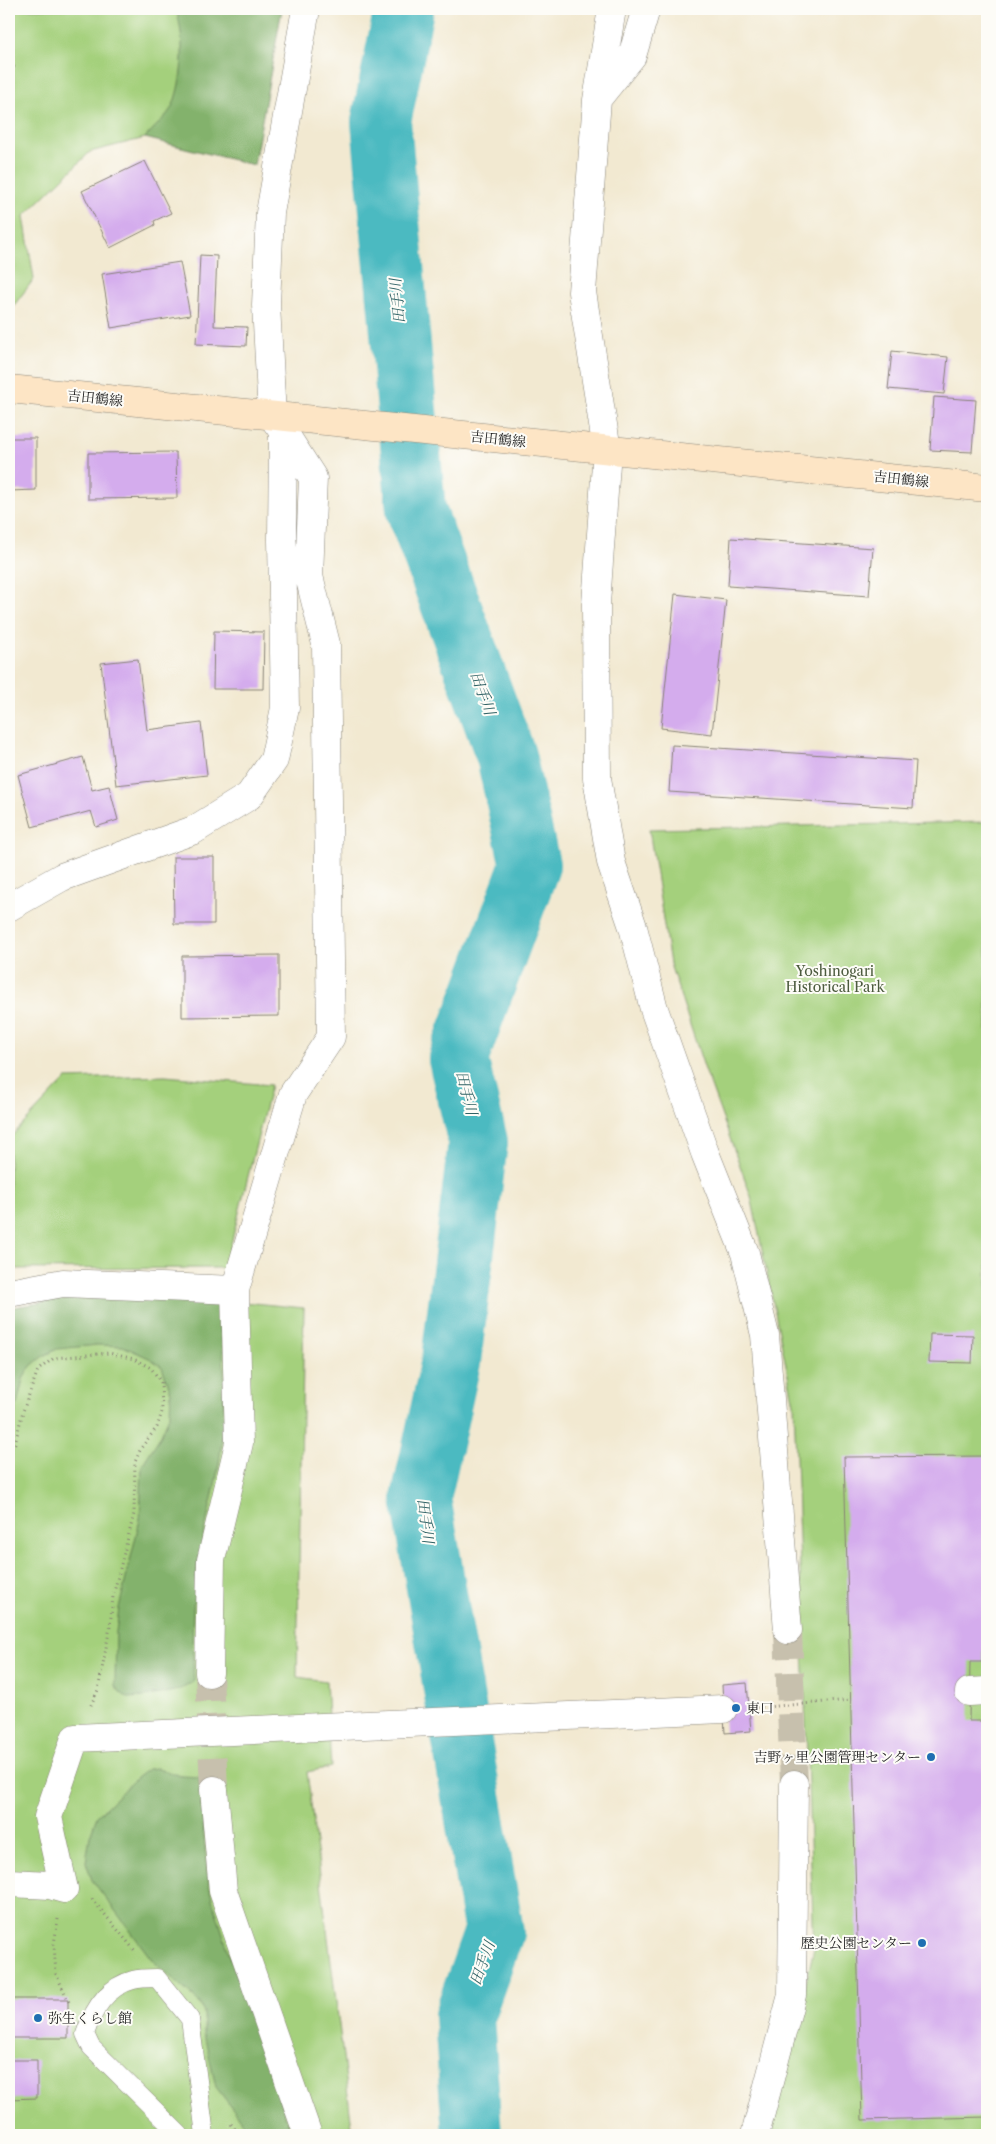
<svg xmlns="http://www.w3.org/2000/svg" width="996" height="2144" font-family="'Libre Caslon Text','Noto Serif JP',serif">
  <style>
    .green { fill: #a4d07c; stroke: #60764c }
    .forest { fill: #83b26c; stroke: #506744 }
    .lines { fill: none; stroke-linecap: round; stroke-linejoin: round }
    .river { stroke: #4bbac1; stroke-width: 60 }
    .building { fill: #d4aced }
    .street-tunnel { stroke: #c7c0ad; stroke-width: 28; stroke-dasharray: 28 14; stroke-linecap: butt }
    .lane-casing { stroke: #878276; stroke-width: 19 }
    .street-casing { stroke: #878276; stroke-width: 29 }
    .secondary-casing { stroke: #878276; stroke-width: 29 }
    .path { stroke: #878276; stroke-width: 3; stroke-dasharray: 1 4; stroke-linecap: butt }
    .lane { stroke: #fff; stroke-width: 18 }
    .street { stroke: #fff; stroke-width: 28 }
    .secondary { stroke: #fde5c5; stroke-width: 28 }
    .poi-dot { fill: #1f6fb2; stroke: #fdfcf7; stroke-width: 2 }
    .labels { text-anchor: middle; dominant-baseline: central; stroke-width: 4; stroke-linejoin: round; paint-order: stroke }
    .street-label { font-size: 14px; fill: #1c1c1c; stroke: #fdfcf7 }
    .park-label { font-size: 14px; fill: #4c5b3e; stroke: #fdfcf7 }
    .poi-label { font-size: 14px; fill: #1c1c1c; stroke: #fdfcf7; text-anchor: start }
    .water-label { font-size: 15px; font-style: italic; fill: #316366; stroke: #fdfcf7 }
  </style>
  <rect width="100%" height="100%" fill="#fdfcf7"/>
  <filter id="ink" filterUnits="userSpaceOnUse"><feTurbulence type="fractalNoise" baseFrequency=".02" numOctaves="2"/><feDisplacementMap in="SourceGraphic" scale="10" xChannelSelector="R" yChannelSelector="G"/><feConvolveMatrix kernelMatrix="1 2 1 2 8 2 1 2 1" color-interpolation-filters="sRGB"/></filter>
  <filter id="wash" filterUnits="userSpaceOnUse"><feTurbulence type="fractalNoise" baseFrequency=".0096" numOctaves="4" result="noise"/><feDisplacementMap in="SourceGraphic" scale="20" xChannelSelector="R" yChannelSelector="G"/><feGaussianBlur stdDeviation="1.12" result="paint"/><feColorMatrix in="noise" values="0 0 0 0 0 0 0 0 0 0 0 0 0 0 0 0 0 1.4 0 .05"/><feComposite in="paint" operator="in"/></filter>
  <g filter="url(#wash)">
    <rect width="100%" height="100%" fill="#f2e9d1"/>
    <path class="green" d="M9 9H208L191 119 145 138 90 152 24 216 34 279 9 312Z
      M987 822V2135H771L814 1948 794 1404 751 1196 704 1067 670 964 649 829Z
      M165 1076 271 1085 225 1268 9 1269V1139L66 1079Z
      M68 1298H202L304 1308 297 1677 326 1681 331 1767 307 1772 353 2135H9V1308Z"/>
    <path class="forest" d="M176 9H282L254 165 145 138C153 128 168 116 173 105 184 76 185 38 176 9Z
      M68 1298H202L217 1305C227 1354 226 1426 217 1475 210 1510 200 1544 196 1579 191 1614 192 1647 194 1682L179 1690 144 1697 128 1698 120 1692 115 1686 116 1632 119 1608 140 1519 142 1465 160 1437 170 1414 171 1392 162 1367 151 1359 123 1346 98 1345 57 1349 42 1357 31 1366 23 1379 9 1439V1308Z
      M156 1768 181 1776 199 1777 207 1872 212 1899 228 1950 292 2135H253L216 2087 204 2034V2012L199 2002 153 1961 92 1880 86 1862 90 1836 97 1816 136 1778 148 1769Z"/>
    <g class="lines">
      <path class="river" d="M404 9 381 122 416 510 506 756 530 865 458 1059 478 1142 451 1361 421 1498 494 1932 464 2016 472 2135"/>
    </g>
    <g id="blocks">
      <path class="building" d="M9 59 15 67 9 72Z
        M145 161 171 213 154 221 155 225 110 248 82 191Z
        M200 255 217 256 214 326 247 327 246 346 196 344Z
        M180 262 190 315 111 328 102 274Z
        M892 351 948 357 944 394 888 389Z
        M934 397 976 400 972 452 930 450Z
        M9 438H36V490L9 491Z
        M176 452 177 498 88 499V453Z
        M731 538 873 548 869 596 728 586Z
        M675 594 726 600 712 734 661 728Z
        M214 631 264 632 263 689H213Z
        M138 659 147 730 201 723 207 775 116 785 101 663Z
        M672 745 916 761 913 808 669 792Z
        M83 757 92 790 109 786 118 820 96 827 91 811 32 827 18 775Z
        M173 857H214V924H174Z
        M279 955V1016L182 1017V956Z
        M930 1334 973 1335 972 1363 929 1362Z
        M987 1456V1583L983 1662H970L969 1721H985L987 1770V2117L862 2120 844 1457Z
        M747 1683 751 1731 725 1733 722 1685Z
        M9 1999H68V2038H9Z
        M9 2060H37V2098L9 2099Z"/>
    </g>
  </g>
  <g filter="url(#ink)">
    <use href="#blocks" fill-opacity="0" stroke="#878276" stroke-width="1"/>
    <g class="lines">
      <path class="street-tunnel" d="M788 1630 794 1784
        M209 1673 214 1790"/>
      <g class="lane-casing">
        <path id="lane" d="M180 2135 91 2047 85 2034C93 2010 106 1987 133 1980 140 1978 149 1978 157 1978L190 2019 205 2135"/>
      </g>
      <g class="street-casing">
        <path id="street" d="M612 9 597 100 582 292 607 450 596 604 597 778 611 862 633 927 654 1009 705 1153 745 1253 765 1335 788 1630
          M598 98 632 56 646 9
          M9 907 62 877 194 830 249 796 274 760 285 708 282 540 283 431 272 416 266 305 270 213 306 9
          M235 1290 293 1094 331 1037 326 644 309 576 313 478 283 431
          M9 1293 63 1283 235 1290 239 1443 211 1560 209 1673
          M969 1692 987 1691
          M214 1790 223 1891 308 2135
          M9 1883 50 1885 64 1889
          M64 1889 48 1817 75 1738 723 1709
          M755 2135 792 1995 794 1784"/>
      </g>
      <g class="secondary-casing">
        <path id="secondary" d="M9 389 987 488"/>
      </g>
      <path class="path" d="M9 1452 15 1443 23 1411 38 1370 54 1358 109 1353 134 1359 151 1368 161 1382 162 1412 157 1427 141 1448 135 1462 134 1514 113 1596 110 1627 98 1690 90 1707
        M752 1708 851 1700
        M92 1899 136 1952
        M58 1919 54 1944 56 1974 69 2002
        M231 2124 240 2135"/>
      <use href="#lane" class="lane"/>
      <use href="#street" class="street"/>
      <use href="#secondary" class="secondary"/>
    </g>
  </g>
  <g class="poi-dot">
    <circle cx="736" cy="1708" r="5"/>
    <circle cx="931" cy="1757" r="5"/>
    <circle cx="922" cy="1943" r="5"/>
    <circle cx="38" cy="2018" r="5"/>
  </g>
  <g class="labels">
    <g class="street-label">
      <text transform="translate(95 398) rotate(6)">吉田鶴線</text>
      <text transform="translate(498 439) rotate(6)">吉田鶴線</text>
      <text transform="translate(901 479) rotate(6)">吉田鶴線</text>
    </g>
    <g class="park-label">
      <text x="835" y="971">Yoshinogari<tspan x="835" dy="16">Historical Park</tspan></text>
    </g>
    <g class="poi-label">
      <text x="746" y="1708">東口</text>
      <text x="921" y="1757" text-anchor="end">吉野ヶ里公園管理センター</text>
      <text x="912" y="1943" text-anchor="end">歴史公園センター</text>
      <text x="48" y="2018">弥生くらし館</text>
    </g>
    <g class="water-label">
      <text transform="translate(397 301) rotate(-95)">田手川</text>
      <text transform="translate(483 693) rotate(70)">田手川</text>
      <text transform="translate(467 1093) rotate(76)">田手川</text>
      <text transform="translate(426 1521) rotate(83)">田手川</text>
      <text transform="translate(482 1963) rotate(-70)">田手川</text>
    </g>
  </g>
  <rect width="996" height="2144" fill="none" stroke="#fdfcf7" stroke-width="30"/>
</svg>
